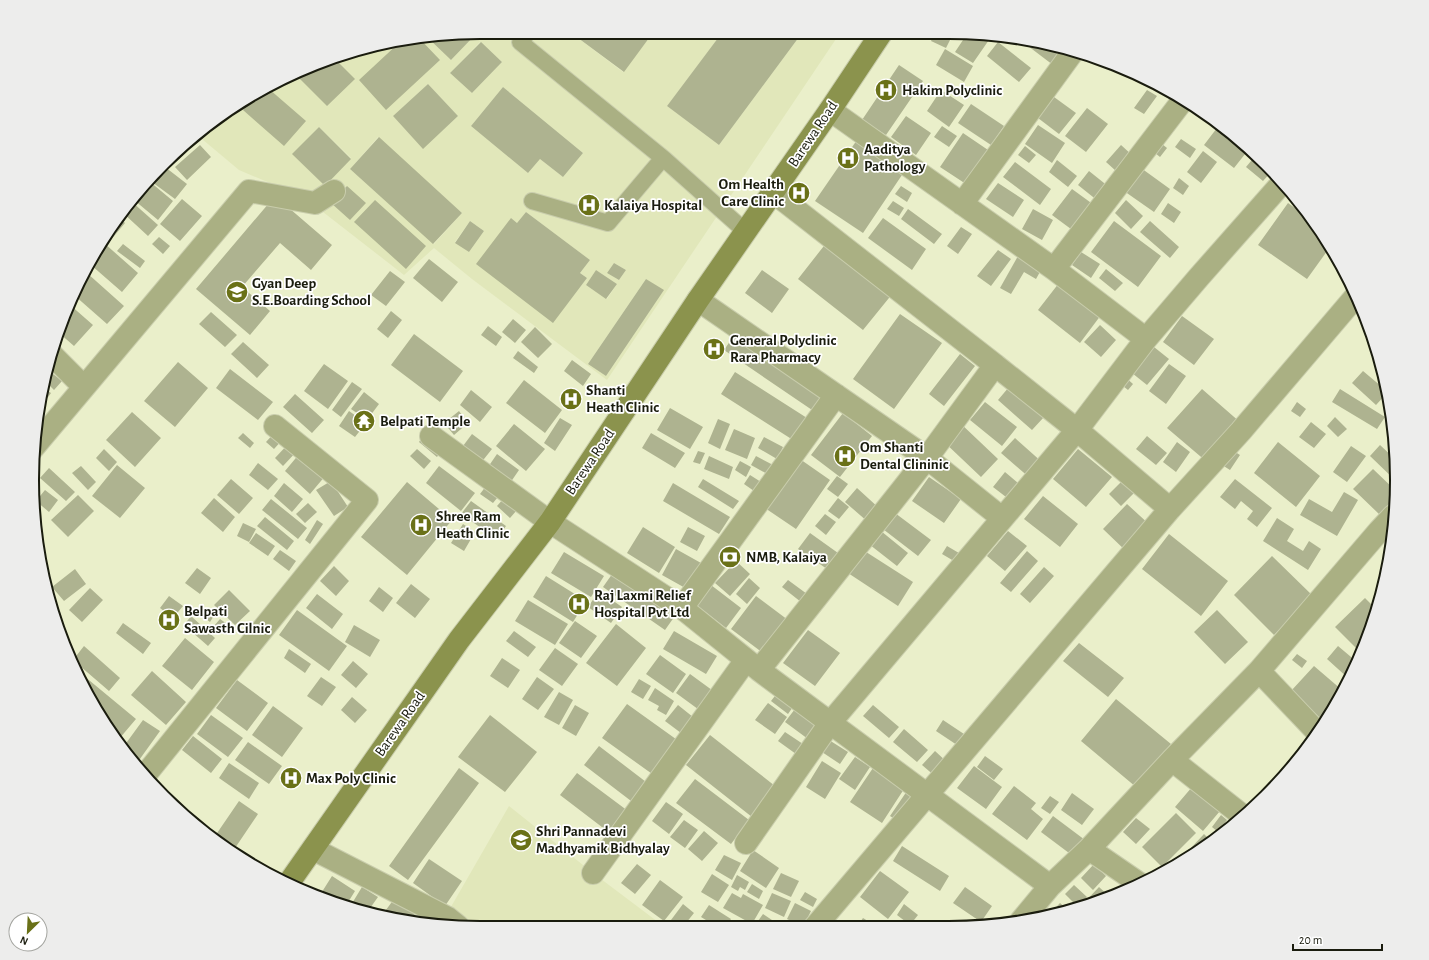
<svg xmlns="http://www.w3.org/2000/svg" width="1429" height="960" font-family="'Alegreya Sans',sans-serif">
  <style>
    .built { fill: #e1e7ba; fill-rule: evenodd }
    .building { fill: #aeb390 }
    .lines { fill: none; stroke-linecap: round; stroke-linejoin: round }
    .lane-casing { stroke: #c9cdac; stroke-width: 18 }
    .street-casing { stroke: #c9cdac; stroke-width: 24 }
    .secondary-casing { stroke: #c9cdac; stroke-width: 24 }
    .lane { stroke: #aab083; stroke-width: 16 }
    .street { stroke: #aab083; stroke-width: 22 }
    .secondary { stroke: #8b934d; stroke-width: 22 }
    .labels { text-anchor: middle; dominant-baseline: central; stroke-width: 3.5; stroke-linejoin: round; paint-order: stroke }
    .poi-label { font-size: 15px; font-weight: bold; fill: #1a1c0e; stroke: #fff; text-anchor: start }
    .street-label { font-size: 15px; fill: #1a1c0e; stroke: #fff }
    .rim { fill: none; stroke: #1a1c0e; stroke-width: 2 }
  </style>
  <rect width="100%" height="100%" fill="#eaefca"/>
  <path class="built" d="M802 33H840L607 380 472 279 434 248 404 275 305 198 239 170 196 134 231 108 336 56 421 36H426L451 60 475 35H574L623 72 652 34H721L667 106 719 145ZM480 42 502 62 472 93 450 73ZM428 84 458 116 423 148 393 116ZM503 87 583 153 563 177 540 159 528 173 471 126ZM319 127 351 158 325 186 293 154ZM378 137 462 213 434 244 350 169ZM526 212 590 260 580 273 587 278 553 322 511 218 517 223ZM470 221 484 231 469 252 455 242ZM614 263 626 270 619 280 607 273ZM596 270 617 284 607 299 586 285ZM646 279 663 291 606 376 588 364Z
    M509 806 593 873 666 928H480L470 927 448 912Z"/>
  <path class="building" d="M935 32H954L946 48 931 41Z
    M802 33 719 145 667 106 721 34Z
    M652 34 624 72 574 35Z
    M967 34 991 37 973 63 955 52Z
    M475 35 451 60 426 36Z
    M418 37 440 60 386 110 359 80 401 41Z
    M1032 40 1036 41 1069 52 1057 68 1028 46Z
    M481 42 502 62 472 93 450 73Z
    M998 42 1031 68 1019 82 987 56Z
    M945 49 973 66 964 82 936 65Z
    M333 57 355 79 327 106 296 75Z
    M899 65 923 81 886 135 862 120Z
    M428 84 458 116 423 149 393 116Z
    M503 87 583 153 563 177 540 159 528 173 471 126Z
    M269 89 306 121 284 146 243 110 256 95Z
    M941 90 964 105 949 127 927 111Z
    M1147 90 1157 96 1144 114 1134 108Z
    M1054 97 1076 113 1059 134 1038 118Z
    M971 104 1004 126 991 145 958 123Z
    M1087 108 1108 124 1086 152 1065 136Z
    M906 116 931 133 916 155 891 137Z
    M1220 124 1249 149 1234 168 1204 145Z
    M1038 125 1065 143 1052 163 1025 144Z
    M942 126 957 136 949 147 934 137Z
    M319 127 351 159 325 186 292 154Z
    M963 133 991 152 969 186 940 167Z
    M379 137 462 213 433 244 350 169Z
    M859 137 906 169 863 233 815 201Z
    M1181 139 1196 149 1190 158 1175 147Z
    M1157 140 1167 148 1160 157 1150 149Z
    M200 145 211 157 187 180 175 167Z
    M1121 145 1132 155 1116 171 1106 162Z
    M1025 146 1036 155 1029 163 1018 155Z
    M1203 151 1217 162 1201 183 1187 172Z
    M1256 155 1272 171 1263 181 1246 167Z
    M1057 160 1077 176 1068 187 1049 172Z
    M1015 162 1051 189 1040 205 1003 177Z
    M165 167 187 184 175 199 152 182Z
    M1141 168 1170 189 1154 212 1124 191Z
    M1089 171 1109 187 1098 201 1078 185Z
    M1179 178 1189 186 1183 195 1173 188Z
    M149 181 173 201 158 220 134 200Z
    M998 183 1024 200 1013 217 986 199Z
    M347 186 366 203 350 220 331 203Z
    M901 186 912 193 907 202 895 194Z
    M1072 189 1094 205 1075 232 1052 215Z
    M275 196 332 245 311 270 280 243 242 287 270 311 250 335 196 289Z
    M182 199 202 216 180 241 160 224Z
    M375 200 426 246 406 269 354 222Z
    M1126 200 1143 216 1131 229 1115 213Z
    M131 201 158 225 148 236 122 212Z
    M893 201 904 208 899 216 887 209Z
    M1168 203 1181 212 1174 223 1161 214Z
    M1288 203 1313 221 1321 231 1330 247 1307 279 1258 245Z
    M908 209 942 234 934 244 901 219Z
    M1033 209 1053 220 1042 240 1022 229Z
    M526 212 590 260 580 273 587 278 553 323 476 264 511 218 517 223Z
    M119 217 125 223 110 241 107 238Z
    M883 218 926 249 912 270 868 238Z
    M470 221 484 231 469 252 455 243Z
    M1114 221 1161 256 1138 287 1091 252Z
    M1150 221 1179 247 1170 258 1140 232Z
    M961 227 972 234 958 254 947 246Z
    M159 237 170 246 163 254 152 244Z
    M827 242 893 293 863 330 798 279Z
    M104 243 138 273 122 292 91 265Z
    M123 244 145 261 140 268 117 251Z
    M998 250 1011 259 991 286 977 276Z
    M1081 252 1100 264 1091 278 1072 265Z
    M1018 256 1041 270 1036 279 1024 272 1011 294 1000 288Z
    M429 259 458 282 442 302 413 278Z
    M614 263 626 270 619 280 607 273Z
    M1106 269 1123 283 1115 291 1099 278Z
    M596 270 617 284 606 299 586 285Z
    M762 270 789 289 772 313 745 293Z
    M390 271 405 282 386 306 371 295Z
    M87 273 124 306 107 324 74 295Z
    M646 279 664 290 606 376 588 364Z
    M1059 283 1101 315 1080 343 1038 310Z
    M69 304 93 325 74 346 58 332Z
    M391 311 402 320 388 338 377 329Z
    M211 312 237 335 225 347 199 324Z
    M900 314 942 343 894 409 853 379Z
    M1182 316 1214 339 1194 365 1163 342Z
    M513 319 526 330 515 343 502 332Z
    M1100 325 1116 340 1101 357 1084 342Z
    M488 326 502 337 496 346 481 335Z
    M535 327 552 344 538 358 521 342Z
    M737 331 828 393 815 412 724 350Z
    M414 334 463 371 440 402 391 365Z
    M243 342 269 365 257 378 231 354Z
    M1149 343 1169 359 1147 385 1127 369Z
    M518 351 538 367 534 373 513 358Z
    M960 354 975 366 944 406 929 394Z
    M572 360 591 374 583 386 564 371Z
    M178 362 208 388 175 427 144 401Z
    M324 364 348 381 328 409 304 391Z
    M1169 364 1186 376 1166 404 1149 391Z
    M230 369 273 402 258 420 216 388Z
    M1363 371 1388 392 1376 405 1352 383Z
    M735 372 807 418 793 440 721 394Z
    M53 374 62 381 54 390 46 382Z
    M1124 376 1133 384 1128 390 1118 382Z
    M524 380 562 410 545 433 506 403Z
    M352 382 362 389 341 417 332 410Z
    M1009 387 1044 417 1032 430 998 400Z
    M43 388 51 393 46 400 42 397Z
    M1202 389 1241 423 1207 462 1167 428Z
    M1340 389 1385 417 1377 429 1332 402Z
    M471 390 492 407 480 422 460 405Z
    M364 392 379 404 367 420 351 409Z
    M295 394 324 420 312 433 283 407Z
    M985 402 1017 427 1002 446 970 420Z
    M1297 402 1306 409 1300 417 1291 411Z
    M670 408 703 427 690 449 657 430Z
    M349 411 366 423 355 437 339 426Z
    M459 411 468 423 454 435 444 423Z
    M132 412 161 438 135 467 106 440Z
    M843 413 872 436 840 477 811 455Z
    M1335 417 1347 429 1338 437 1327 426Z
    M560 418 572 425 555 451 544 443Z
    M718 419 730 424 720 449 708 443Z
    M959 422 998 459 981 477 942 440Z
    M1311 422 1326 434 1314 448 1299 437Z
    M514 424 545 449 526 471 496 446Z
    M734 429 755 438 747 459 725 450Z
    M276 431 284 438 274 449 266 442Z
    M243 433 254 443 250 448 238 438Z
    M651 433 685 453 675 468 642 448Z
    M472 434 492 449 480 464 460 450Z
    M423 436 442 450 437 457 419 442Z
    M1147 436 1167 453 1156 465 1136 449Z
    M764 437 783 447 777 459 758 448Z
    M1015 438 1043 463 1030 478 1001 453Z
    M290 442 298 450 283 466 275 458Z
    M1177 442 1190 452 1176 472 1163 462Z
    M1278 442 1320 476 1296 507 1254 473Z
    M1380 445 1395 459 1397 482 1370 456Z
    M1351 446 1366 456 1347 482 1333 472Z
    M1229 448 1240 455 1230 470 1219 463Z
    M104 449 117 462 109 471 96 458Z
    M417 449 431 461 424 469 410 456Z
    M1078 449 1112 477 1086 507 1053 479Z
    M698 451 705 453 700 464 693 462Z
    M300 453 326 475 310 494 285 471Z
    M497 454 519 470 508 486 486 470Z
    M709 456 733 467 729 479 704 469Z
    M756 456 775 466 769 475 751 465Z
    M797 457 830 480 796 529 762 506Z
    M740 461 751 467 746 477 735 470Z
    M258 463 278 479 268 490 249 475Z
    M117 465 145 488 120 518 92 496Z
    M81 466 96 482 88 490 72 473Z
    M439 466 475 493 461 511 426 483Z
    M49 468 75 492 66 501 40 478Z
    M1373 469 1396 491 1395 498 1379 514 1353 489Z
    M1005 472 1018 483 1006 497 993 487Z
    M750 475 761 482 754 491 744 484Z
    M837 476 848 484 838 497 827 489Z
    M929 477 961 499 944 523 912 501Z
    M231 479 253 498 239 514 217 495Z
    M703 479 739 501 733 509 698 487Z
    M1235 479 1272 508 1257 527 1247 519 1253 511 1241 501 1235 509 1220 497Z
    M1123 480 1134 493 1121 506 1109 494Z
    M331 481 348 507 334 516 316 490Z
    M407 482 452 520 407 575 361 537Z
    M489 482 502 492 493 503 480 494Z
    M284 483 303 499 292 512 274 496Z
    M673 483 730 517 719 534 663 501Z
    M857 488 880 509 868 522 845 502Z
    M45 490 58 500 49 512 36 501Z
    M1344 492 1358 500 1337 536 1300 515 1309 499 1332 512Z
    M78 495 94 511 68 537 51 520Z
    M1043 496 1078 524 1060 547 1024 519Z
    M214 498 235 517 223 532 201 513Z
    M504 498 517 510 510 518 497 506Z
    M838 498 849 507 839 519 828 511Z
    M271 499 307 528 298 539 262 510Z
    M471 501 506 526 497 539 461 514Z
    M308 503 317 512 305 523 296 514Z
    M1127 504 1151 526 1127 552 1103 529Z
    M891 510 931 540 918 556 879 526Z
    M825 514 836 522 826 535 815 526Z
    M265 517 294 541 287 550 257 526Z
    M1277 518 1294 529 1287 541 1303 551 1309 541 1321 549 1308 570 1263 541Z
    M317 520 323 524 310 544 305 540Z
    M243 523 256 529 249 542 237 536Z
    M463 524 475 532 464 551 451 543Z
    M643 527 675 547 659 573 627 553Z
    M688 527 705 536 697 551 680 542Z
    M876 527 908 553 897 566 865 541Z
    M1008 531 1027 546 1005 571 987 556Z
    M256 533 275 546 268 556 249 543Z
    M810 533 838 553 827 569 798 549Z
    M1169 534 1228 581 1201 616 1142 569Z
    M947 546 964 556 959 564 942 554Z
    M676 549 701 563 687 589 662 575Z
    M280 550 296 561 289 571 273 559Z
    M863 550 913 582 898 606 848 573Z
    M1027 551 1038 561 1011 592 1000 583Z
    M564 552 604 576 591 597 551 573Z
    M1272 556 1313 596 1274 635 1234 595Z
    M736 561 750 574 730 596 715 583Z
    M334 566 349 581 336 596 320 581Z
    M1044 567 1054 576 1030 603 1020 594Z
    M197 568 211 578 200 594 185 583Z
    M75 569 86 584 64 601 52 587Z
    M615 570 677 613 665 630 603 587Z
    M546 576 586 601 573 622 533 597Z
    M749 578 760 588 747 604 736 594Z
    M788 580 807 594 801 602 782 587Z
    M411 584 430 599 415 618 396 603Z
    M711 585 741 608 726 628 695 604Z
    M379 587 393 598 383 612 369 601Z
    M90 588 103 600 82 622 69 610Z
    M229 590 250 611 235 625 214 605Z
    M599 591 622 607 611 623 588 607Z
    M317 594 343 614 332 629 306 608Z
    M169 596 183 606 173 618 160 608Z
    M756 596 788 620 763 653 731 629Z
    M1365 598 1376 609 1362 654 1335 627Z
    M528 600 568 624 555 645 515 621Z
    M206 608 215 614 210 622 201 615Z
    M297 610 347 646 329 671 279 635Z
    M1217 610 1248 642 1225 664 1194 632Z
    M191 616 215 638 208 646 184 625Z
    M220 619 227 624 221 632 214 626Z
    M575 621 597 636 581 658 559 643Z
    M123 623 151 643 143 654 116 633Z
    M616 624 646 648 617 686 586 663Z
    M354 625 380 640 370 657 345 642Z
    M808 630 840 653 815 686 783 663Z
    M514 631 536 647 528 657 506 641Z
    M674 631 717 656 706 674 663 649Z
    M185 638 214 662 192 690 162 666Z
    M1079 643 1124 678 1108 697 1063 661Z
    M84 646 120 678 109 691 73 660Z
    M1338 646 1357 662 1348 678 1327 659Z
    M555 648 578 664 562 686 539 670Z
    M289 649 311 664 305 673 284 658Z
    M1297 654 1307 661 1302 668 1292 660Z
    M660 655 686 674 673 693 646 674Z
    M502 658 520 670 508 688 490 676Z
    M353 661 368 674 356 688 341 675Z
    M1314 666 1342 690 1338 697 1320 718 1291 691Z
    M78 671 136 719 119 739 92 704 77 673Z
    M152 671 186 702 166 725 131 695Z
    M690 674 716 693 702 712 676 693Z
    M321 677 336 687 322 706 307 696Z
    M537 677 554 689 538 710 522 699Z
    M639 679 651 686 643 699 631 692Z
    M237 680 268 703 247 731 216 708Z
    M655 688 674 701 666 715 657 710 659 706 648 700Z
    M559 692 573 700 559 725 544 717Z
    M778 692 795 704 788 714 771 701Z
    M352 697 367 710 355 723 341 710Z
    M1116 699 1171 744 1136 787 1081 741Z
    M768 703 787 717 775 734 755 720Z
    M627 704 680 742 655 776 602 738Z
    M575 705 589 713 576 736 562 728Z
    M678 705 693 717 681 733 665 721Z
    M873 705 899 727 889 738 863 716Z
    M273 706 303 728 282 757 252 735Z
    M795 709 818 726 808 739 785 722Z
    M211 715 243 738 228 757 197 734Z
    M490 715 537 752 505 792 458 757Z
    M143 720 160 731 137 763 124 746Z
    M943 720 964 734 957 745 936 731Z
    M904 729 928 750 917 762 893 742Z
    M785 732 803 744 796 754 778 741Z
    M710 735 775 786 752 817 686 765Z
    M193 736 222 759 211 773 182 750Z
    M829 740 848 752 840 764 822 752Z
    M248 742 282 766 269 784 235 760Z
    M599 746 650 785 635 804 584 765Z
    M935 751 948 763 936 777 922 765Z
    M985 756 1003 769 994 780 977 767Z
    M855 757 870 767 855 790 839 779Z
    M822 761 841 773 825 799 806 787Z
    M229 763 259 783 249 799 219 778Z
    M974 766 1002 787 986 809 957 788Z
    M459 768 479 783 408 880 389 866Z
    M873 768 904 789 882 823 850 802Z
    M577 773 632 814 615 837 560 795Z
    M695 779 749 820 731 844 676 803Z
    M1014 786 1036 803 1031 809 1043 819 1027 840 992 814Z
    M1192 787 1220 811 1203 831 1175 807Z
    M907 791 913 796 896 820 890 816Z
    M1072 793 1094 809 1082 825 1061 810Z
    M1050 796 1059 802 1050 814 1041 808Z
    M239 801 258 814 233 851 213 839Z
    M666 802 683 814 669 834 652 821Z
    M1176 813 1196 833 1162 867 1142 847Z
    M1221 815 1227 820 1218 832 1212 827Z
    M1053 816 1085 840 1073 856 1041 832Z
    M1136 818 1150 829 1136 844 1123 832Z
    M684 820 698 830 685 848 670 837Z
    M704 831 718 843 702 861 688 849Z
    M1204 834 1211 841 1198 852 1175 865Z
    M902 846 949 876 940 891 893 861Z
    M753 850 779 868 766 888 740 871Z
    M724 855 741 863 732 880 715 870Z
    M429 859 462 881 445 906 413 883Z
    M637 864 651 875 635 894 621 883Z
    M1094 864 1106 876 1093 890 1081 878Z
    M880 871 909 892 888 919 860 897Z
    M781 873 799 881 791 897 773 889Z
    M712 874 729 885 718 902 701 892Z
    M737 875 749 882 745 890 740 887 738 891 731 887Z
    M332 876 355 891 347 904 320 895Z
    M660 880 683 897 664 921 642 905Z
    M752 884 763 891 759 899 747 892Z
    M1074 885 1087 897 1078 907 1065 894Z
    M362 887 378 897 368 911 351 905Z
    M965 887 992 906 981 922 953 903Z
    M1099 887 1110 897 1081 906Z
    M805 892 817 899 813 907 800 900Z
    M732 893 741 898 743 894 763 905 752 924 723 908Z
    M772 893 791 901 784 917 765 908Z
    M394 899 415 914 409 921 393 919 383 914Z
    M795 903 811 911 803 927 787 919Z
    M1060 903 1068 910 1048 916Z
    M683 904 694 913 682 928H673L668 924Z
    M904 904 918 915 910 925 897 915Z
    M709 905 731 919 725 928H719L701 917Z
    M763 914 784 928H753Z
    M863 918 879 928H856Z
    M695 921 704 928H690Z
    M739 921 748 928H734Z
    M844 922 854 928H840Z"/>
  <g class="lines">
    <g class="lane-casing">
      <path id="lane" d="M526 35 520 42 663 158 745 231
        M532 201 608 223 663 158"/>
    </g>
    <g class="street-casing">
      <path id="street" d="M830 110 1054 269 1146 339
        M773 192 995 365
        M962 204 1072 53
        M1054 269 1183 100
        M698 300 927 458 1002 518
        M51 354 84 387
        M431 436 550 522 682 608 759 670 1050 886
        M33 448 249 191 315 203 334 191
        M682 608 836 395
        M759 670 927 458 995 365 1077 430 1170 509
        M1259 671 1318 733
        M1172 760 1243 816
        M146 774 367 500 275 426
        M746 843 830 723 1077 430 1146 339 1199 277 1282 183
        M313 849 448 918 458 926
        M1089 849 1140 884
        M593 873 746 660
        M1021 921 1050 886 1089 849 1172 760 1259 671 1379 531 1393 516
        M814 928 1170 509 1241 431 1356 296"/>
    </g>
    <g class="secondary-casing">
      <path id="secondary" d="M288 884 459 640 550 522 698 300 830 110 882 32"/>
    </g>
    <use href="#lane" class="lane"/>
    <use href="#street" class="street"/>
    <use href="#secondary" class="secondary"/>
  </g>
  <defs>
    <g id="hospital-disc" transform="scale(1.15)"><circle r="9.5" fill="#6a7118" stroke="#fff"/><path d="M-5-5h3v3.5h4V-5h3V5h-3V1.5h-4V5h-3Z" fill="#fff"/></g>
    <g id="school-disc" transform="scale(1.15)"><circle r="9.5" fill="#6a7118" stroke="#fff"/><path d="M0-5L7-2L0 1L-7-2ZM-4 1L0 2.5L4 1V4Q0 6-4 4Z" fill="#fff"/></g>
    <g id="temple-disc" transform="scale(1.15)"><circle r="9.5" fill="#6a7118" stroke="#fff"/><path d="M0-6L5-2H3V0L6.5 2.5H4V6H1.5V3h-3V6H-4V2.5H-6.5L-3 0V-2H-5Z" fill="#fff"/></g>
    <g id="bank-disc" transform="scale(1.15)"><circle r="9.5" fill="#6a7118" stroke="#fff"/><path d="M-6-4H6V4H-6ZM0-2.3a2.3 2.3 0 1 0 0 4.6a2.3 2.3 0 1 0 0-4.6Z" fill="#fff"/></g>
  </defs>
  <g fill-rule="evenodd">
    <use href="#hospital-disc" x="886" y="90"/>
    <use href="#hospital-disc" x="848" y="158"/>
    <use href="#hospital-disc" x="799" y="193"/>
    <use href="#hospital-disc" x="589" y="205"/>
    <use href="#school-disc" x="237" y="292"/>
    <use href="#hospital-disc" x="714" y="349"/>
    <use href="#hospital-disc" x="571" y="399"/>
    <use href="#temple-disc" x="364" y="421"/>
    <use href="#hospital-disc" x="845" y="456"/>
    <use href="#hospital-disc" x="421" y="525"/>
    <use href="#bank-disc" x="730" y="557"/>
    <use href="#hospital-disc" x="579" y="604"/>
    <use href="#hospital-disc" x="169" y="620"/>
    <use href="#hospital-disc" x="291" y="778"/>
    <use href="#school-disc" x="521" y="840"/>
  </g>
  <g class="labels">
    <g class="poi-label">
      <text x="902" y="90">Hakim Polyclinic</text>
      <text x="864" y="149">Aaditya<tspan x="864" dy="17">Pathology</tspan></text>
      <text x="784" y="184" text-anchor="end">Om Health<tspan x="784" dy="17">Care Clinic</tspan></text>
      <text x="604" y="205">Kalaiya Hospital</text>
      <text x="252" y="283">Gyan Deep<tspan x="252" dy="17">S.E.Boarding School</tspan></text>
      <text x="730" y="340">General Polyclinic<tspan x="730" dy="17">Rara Pharmacy</tspan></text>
      <text x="586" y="390">Shanti<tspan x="586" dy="17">Heath Clinic</tspan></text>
      <text x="380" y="421">Belpati Temple</text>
      <text x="860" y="447">Om Shanti<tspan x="860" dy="17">Dental Clininic</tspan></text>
      <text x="436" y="516">Shree Ram<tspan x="436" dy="17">Heath Clinic</tspan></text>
      <text x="746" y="557">NMB, Kalaiya</text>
      <text x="594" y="595">Raj Laxmi Relief<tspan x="594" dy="17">Hospital Pvt Ltd</tspan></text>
      <text x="184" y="611">Belpati<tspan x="184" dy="17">Sawasth Cilnic</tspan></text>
      <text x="306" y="778">Max Poly Clinic</text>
      <text x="536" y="831">Shri Pannadevi<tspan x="536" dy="17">Madhyamik Bidhyalay</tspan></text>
    </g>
    <g class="street-label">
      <text transform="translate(813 134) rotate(-56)">Barewa Road</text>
      <text transform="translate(590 462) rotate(-56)">Barewa Road</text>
      <text transform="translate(400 724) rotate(-55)">Barewa Road</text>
    </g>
  </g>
  <path d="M0 0H1429V960H0ZM480 39H949A441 441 0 0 1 1390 480V480A441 441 0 0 1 949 921H480A441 441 0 0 1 39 480V480A441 441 0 0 1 480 39Z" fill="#ededec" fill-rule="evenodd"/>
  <path class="rim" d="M480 39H949A441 441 0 0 1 1390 480V480A441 441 0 0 1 949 921H480A441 441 0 0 1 39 480V480A441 441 0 0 1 480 39Z"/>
  <g transform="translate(28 932) rotate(204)"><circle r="19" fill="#ffffff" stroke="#a3a49f"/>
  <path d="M0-3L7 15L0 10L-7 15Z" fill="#6a7118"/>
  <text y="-6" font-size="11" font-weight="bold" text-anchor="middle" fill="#1a1c0e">N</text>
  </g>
  <path d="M1293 944v6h89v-6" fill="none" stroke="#1a1c0e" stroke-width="2"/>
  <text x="1299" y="944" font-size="12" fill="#1a1c0e" stroke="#ffffff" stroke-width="3" paint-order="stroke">20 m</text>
</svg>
